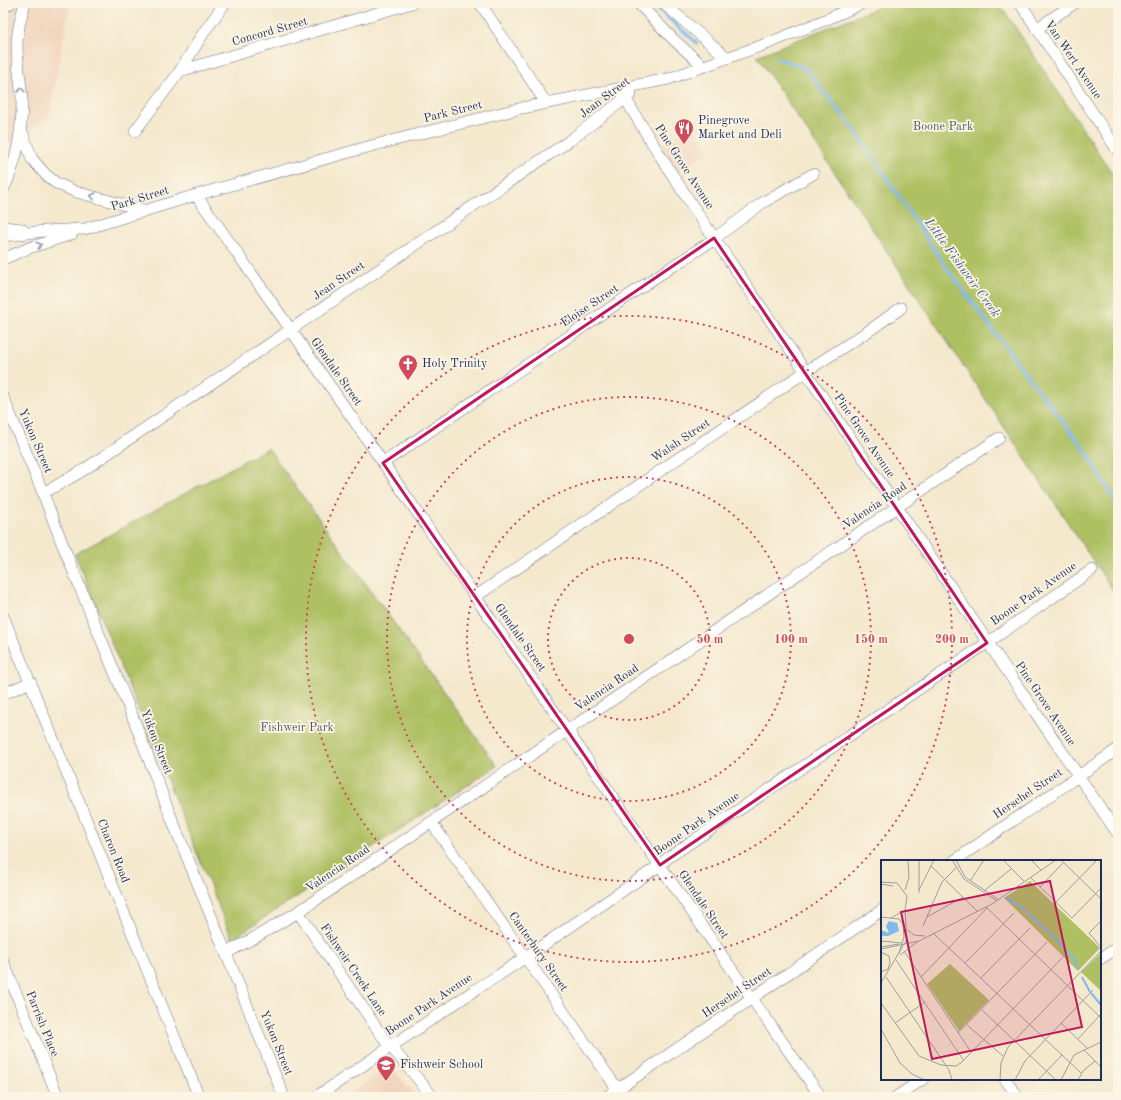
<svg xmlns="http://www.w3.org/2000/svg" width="1121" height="1100" font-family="'Old Standard TT',serif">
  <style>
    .built { fill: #f1d5bd }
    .green { fill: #afc063; stroke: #657860 }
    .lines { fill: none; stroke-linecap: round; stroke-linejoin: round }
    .stream { stroke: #80b8f0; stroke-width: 3 }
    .minor-casing { stroke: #677085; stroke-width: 12 }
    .minor { stroke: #fff; stroke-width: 11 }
    .oneway { stroke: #8d97ae }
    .marked { fill: none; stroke: #c2185b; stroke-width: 3; stroke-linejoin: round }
    .ring { fill: none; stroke: #d1495b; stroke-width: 2; stroke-dasharray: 2 4 }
    .labels { text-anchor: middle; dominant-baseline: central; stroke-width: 3.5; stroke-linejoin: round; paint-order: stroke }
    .street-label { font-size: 12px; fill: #1b2f5e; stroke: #fcf5e5 }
    .poi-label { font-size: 12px; fill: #1b2f5e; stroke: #fcf5e5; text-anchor: start }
    .park-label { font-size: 12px; fill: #475a60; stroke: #fcf5e5 }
    .water-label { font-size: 13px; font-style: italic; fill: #39588a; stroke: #fcf5e5 }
    .inset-river { fill: none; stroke: #80b8f0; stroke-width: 2 }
    .inset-road { fill: none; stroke: #9d9ea1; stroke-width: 1 }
    .view { fill: #c2185b; fill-opacity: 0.15; stroke: #c2185b; stroke-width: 2 }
    .inset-edge { fill: none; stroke: #1b2f5e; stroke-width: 2 }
    .centre { fill: #d1495b; stroke: #fcf5e5; stroke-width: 2 }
    .ring-label { font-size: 12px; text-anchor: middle; font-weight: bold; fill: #d1495b; stroke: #fcf5e5; stroke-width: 3.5; stroke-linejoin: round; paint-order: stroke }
  </style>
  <rect width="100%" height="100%" fill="#fcf5e5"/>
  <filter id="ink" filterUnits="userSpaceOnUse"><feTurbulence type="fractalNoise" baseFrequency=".025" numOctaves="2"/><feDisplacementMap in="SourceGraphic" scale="8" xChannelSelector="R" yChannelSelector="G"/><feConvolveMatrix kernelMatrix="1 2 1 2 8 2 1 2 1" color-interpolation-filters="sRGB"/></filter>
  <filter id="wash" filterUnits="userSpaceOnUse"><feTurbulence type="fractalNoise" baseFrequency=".012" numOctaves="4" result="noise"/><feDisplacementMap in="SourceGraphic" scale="16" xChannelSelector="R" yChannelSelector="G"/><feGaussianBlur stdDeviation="0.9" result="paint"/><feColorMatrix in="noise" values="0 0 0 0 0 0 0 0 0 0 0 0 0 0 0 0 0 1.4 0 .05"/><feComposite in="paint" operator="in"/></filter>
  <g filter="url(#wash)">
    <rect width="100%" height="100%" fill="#f4e8cd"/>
    <path class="built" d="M3 3H70L49 117 3 148Z
      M693 126 711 151 677 172 661 146Z
      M390 1066 417 1097H345Z"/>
    <path class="green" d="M889 3H999L1118 182V598L757 56Z
      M268 448 497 766 232 939 75 554Z"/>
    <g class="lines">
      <path class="stream" d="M651 3 697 43
        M777 58 805 68 854 129 946 267 1029 378 1083 447 1118 505"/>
    </g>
  </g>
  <g filter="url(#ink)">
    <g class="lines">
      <g class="minor-casing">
        <path id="minor" d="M480 3 546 103
          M638 3 673 39 703 66
          M663 3 726 57
          M1020 3 1118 151
          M3 8 10 3
          M1036 29 1075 3
          M180 71 412 3
          M620 89C676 187 742 278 805 371 909 526 1013 680 1118 834
          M21 129 32 159 46 175 56 183 76 192 144 210
          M135 131 180 71 204 32 225 3
          M3 190C17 163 22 131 22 100 21 82 17 64 17 45 17 31 21 16 25 3
          M196 195C408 493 610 798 821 1097
          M3 227 22 229
          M3 236 45 231 85 229 196 195 371 146 522 108 668 79 769 43 832 17 863 3
          M3 259 29 248 72 234
          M3 397 43 493 62 543 132 715 171 817 284 1097
          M383 463 653 279 707 244 762 203 813 174
          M43 493 56 486 82 471 569 141 631 94
          M475 597 805 372 870 330 901 308
          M3 616 199 1097
          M3 694 31 682
          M431 822 623 1097
          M954 861 1118 749
          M298 912 382 1036 433 1097
          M226 953 254 938 298 912 568 730 999 438
          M1100 959 1118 947
          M3 961 58 1097
          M1005 1079 1018 1097
          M316 1097 478 988 499 975 526 957 660 865 669 857 987 643 1092 570
          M606 1097 882 910
          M896 1097 923 1079"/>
      </g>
      <use href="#minor" class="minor"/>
    </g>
    <defs><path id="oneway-chevron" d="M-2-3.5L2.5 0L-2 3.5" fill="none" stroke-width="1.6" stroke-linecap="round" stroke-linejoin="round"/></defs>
    <g class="oneway">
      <use href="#oneway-chevron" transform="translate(21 90) rotate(-96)"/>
      <use href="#oneway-chevron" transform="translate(93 196) rotate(-166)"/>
      <use href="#oneway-chevron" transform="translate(39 245) rotate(-19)"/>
    </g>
  </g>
  <path class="marked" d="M714 238 987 643 660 865 383 463Z"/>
  <g class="ring">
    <circle cx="629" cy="639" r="81"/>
    <circle cx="629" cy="639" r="162"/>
    <circle cx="629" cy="639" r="242"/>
    <circle cx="629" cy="639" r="323"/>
  </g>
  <defs>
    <g id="restaurant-pin" transform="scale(1)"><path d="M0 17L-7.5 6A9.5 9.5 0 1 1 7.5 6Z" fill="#d1495b" stroke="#fcf5e5"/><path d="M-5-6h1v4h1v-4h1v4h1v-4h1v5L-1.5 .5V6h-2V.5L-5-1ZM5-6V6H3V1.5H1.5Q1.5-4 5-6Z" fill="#fff"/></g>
    <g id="church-pin" transform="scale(1)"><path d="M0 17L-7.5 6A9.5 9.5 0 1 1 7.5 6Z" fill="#d1495b" stroke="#fcf5e5"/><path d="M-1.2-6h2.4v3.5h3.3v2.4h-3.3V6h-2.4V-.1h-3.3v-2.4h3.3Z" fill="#fff"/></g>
    <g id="school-pin" transform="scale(1)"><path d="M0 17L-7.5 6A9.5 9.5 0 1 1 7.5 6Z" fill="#d1495b" stroke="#fcf5e5"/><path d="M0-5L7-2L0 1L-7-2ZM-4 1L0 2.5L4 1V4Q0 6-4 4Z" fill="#fff"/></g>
  </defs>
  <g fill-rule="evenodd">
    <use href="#restaurant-pin" x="684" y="128"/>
    <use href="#church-pin" x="408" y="364"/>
    <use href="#school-pin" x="386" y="1065"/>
  </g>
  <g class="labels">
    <g class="street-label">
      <text transform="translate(270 32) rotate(-16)">Concord Street</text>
      <text transform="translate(1073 60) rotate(56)">Van Wert Avenue</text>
      <text transform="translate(605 98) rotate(-37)">Jean Street</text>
      <text transform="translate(453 112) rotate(-14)">Park Street</text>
      <text transform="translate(684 167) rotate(57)">Pine Grove Avenue</text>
      <text transform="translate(140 199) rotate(-17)">Park Street</text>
      <text transform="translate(339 281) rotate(-34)">Jean Street</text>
      <text transform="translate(590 306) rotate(-34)">Eloise Street</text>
      <text transform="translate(336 372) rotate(55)">Glendale Street</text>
      <text transform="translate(864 436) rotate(56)">Pine Grove Avenue</text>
      <text transform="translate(35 441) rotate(67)">Yukon Street</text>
      <text transform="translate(681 441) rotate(-34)">Walsh Street</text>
      <text transform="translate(875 506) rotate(-34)">Valencia Road</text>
      <text transform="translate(1034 594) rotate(-35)">Boone Park Avenue</text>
      <text transform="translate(520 638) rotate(55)">Glendale Street</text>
      <text transform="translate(607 688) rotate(-34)">Valencia Road</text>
      <text transform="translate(1045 704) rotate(56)">Pine Grove Avenue</text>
      <text transform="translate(156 742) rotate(69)">Yukon Street</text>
      <text transform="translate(1028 794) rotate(-34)">Herschel Street</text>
      <text transform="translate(697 824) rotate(-35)">Boone Park Avenue</text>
      <text transform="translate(113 851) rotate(68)">Charon Road</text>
      <text transform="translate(338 869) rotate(-34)">Valencia Road</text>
      <text transform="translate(703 905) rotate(56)">Glendale Street</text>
      <text transform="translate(538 952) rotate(55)">Canterbury Street</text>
      <text transform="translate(353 970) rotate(56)">Fishweir Creek Lane</text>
      <text transform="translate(737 993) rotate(-34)">Herschel Street</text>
      <text transform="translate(429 1005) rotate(-34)">Boone Park Avenue</text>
      <text transform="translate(42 1024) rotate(68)">Parrish Place</text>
      <text transform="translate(276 1043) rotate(68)">Yukon Street</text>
    </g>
    <g class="poi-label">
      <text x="698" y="121">Pinegrove<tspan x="698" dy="14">Market and Deli</tspan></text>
      <text x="422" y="364">Holy Trinity</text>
      <text x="400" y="1065">Fishweir School</text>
    </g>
    <g class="park-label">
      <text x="943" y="127">Boone Park</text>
      <text x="297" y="728">Fishweir Park</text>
    </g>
    <g class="water-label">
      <text transform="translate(962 268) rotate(54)">Little Fishweir Creek</text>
    </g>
  </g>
  <g transform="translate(881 860)">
    <rect width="220" height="220" fill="#f4e8cd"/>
    <path d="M149 21 219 88 197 111 123 38ZM220 93V131L200 112ZM69 104 108 140 78 171 46 124Z" fill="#afc063"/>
    <path d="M8 61 16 63 18 71 7 76H0V70L8 73 5 66Z" fill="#80b8f0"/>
    <path class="inset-river" d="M125 38 138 45 177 81 194 100 196 109M201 117 209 132M210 133 220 145"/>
    <path class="inset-road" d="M38 0V33M71 0 83 19 116 41M75 0 84 17 118 40M122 0 144 22M150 0 160 10M180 0 220 39M50 6 96 51M150 18 191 58 220 28M89 21 103 0M0 22 16 23 26 36 24 50 10 58M0 24 12 26M159 27 182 3M24 30 28 17 27 0M38 30 53 0M103 31 130 9M175 42 216 0M105 47 220 158M0 57 18 59 22 64 23 77 18 93M46 57 82 37M42 66 61 22 75 8M27 70 33 75 44 76M52 73 200 213M0 81 21 83M219 86 208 73 220 61M0 87 18 84M0 89 38 81 111 44 175 0M23 91 90 192M0 92 8 96 9 103 7 109 0 112M19 95 36 82M15 100 83 201M84 103 133 53M5 117 68 210 71 220M40 117 106 48M100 118 149 68M0 123 26 79 24 50M0 143 38 196 60 205 75 206 81 202 182 97M101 150 175 220M14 163 44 142M180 163 206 188M86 165 122 196M0 169 19 203 31 214 44 220M77 173 166 82M197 179 220 154M203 190 220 207M81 220H94M119 220 120 203 127 187 220 91M134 220 144 201 212 130M157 220 181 195M180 220 193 195 220 182M197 220 202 211 214 201"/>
    <path class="view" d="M169 21 201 167 51 199 20 52Z"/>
    <rect width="220" height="220" class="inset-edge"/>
  </g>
  <circle cx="629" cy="639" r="6" class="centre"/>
  <g class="ring-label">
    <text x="710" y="643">50 m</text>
    <text x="791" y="643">100 m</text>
    <text x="871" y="643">150 m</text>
    <text x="952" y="643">200 m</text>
  </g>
  <rect width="1121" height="1100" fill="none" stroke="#fcf5e5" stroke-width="16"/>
</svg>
